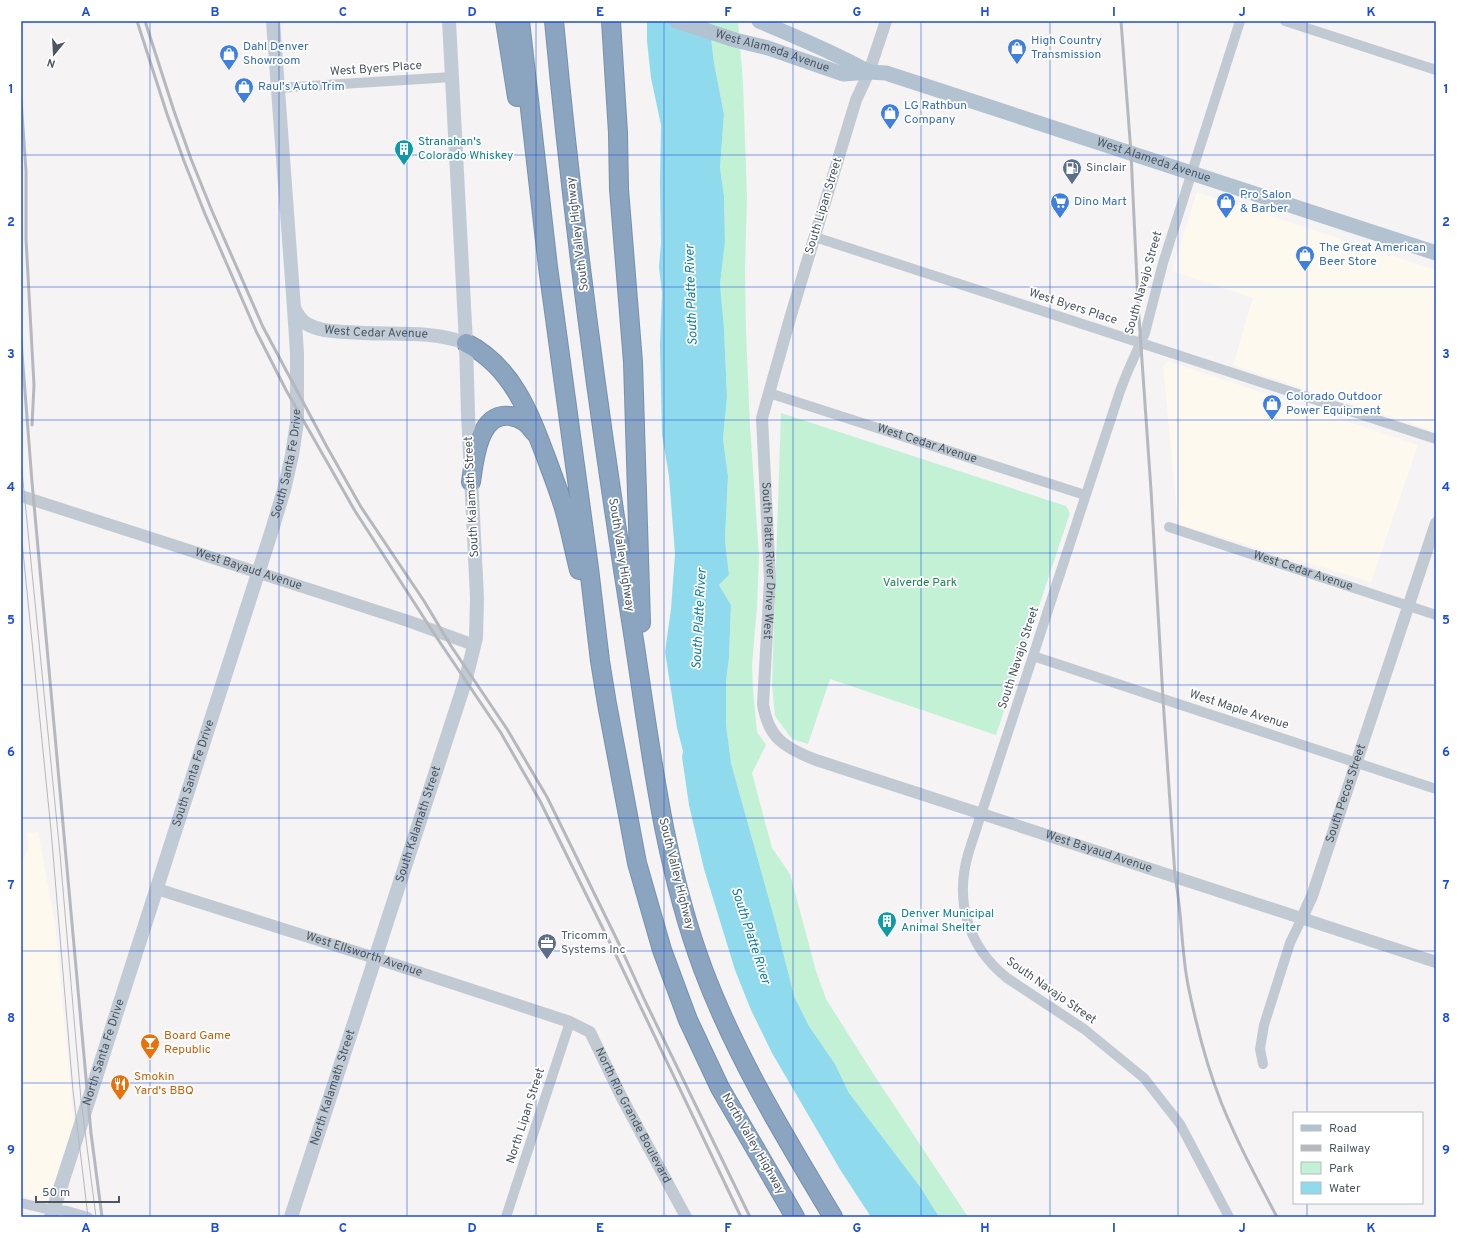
<svg xmlns="http://www.w3.org/2000/svg" width="1457" height="1238" font-family="Overpass,sans-serif">
  <style>
    .commercial { fill: #fdf9ef }
    .green { fill: #c3f1d5 }
    .water { fill: #90daee }
    .lines { fill: none; stroke-linecap: round; stroke-linejoin: round }
    .motorway-casing { stroke: #7690ad; stroke-width: 20 }
    .minor { stroke: #c1cad2; stroke-width: 10 }
    .tertiary { stroke: #c1cad2; stroke-width: 12 }
    .secondary { stroke: #c1cbd6; stroke-width: 14 }
    .primary { stroke: #b3c2d1; stroke-width: 15 }
    .motorway { stroke: #8ba5c1; stroke-width: 18 }
    .tram { stroke: #b5b8bd; stroke-width: 1 }
    .rail { stroke: #b5b8bd; stroke-width: 3 }
    .grid { fill: none; stroke: #1d4ed8; stroke-width: 1; stroke-opacity: 0.55 }
    .labels { text-anchor: middle; dominant-baseline: central; stroke-width: 3.5; stroke-linejoin: round; paint-order: stroke }
    .shop-label { font-size: 12px; fill: #366cbe; stroke: #fff; text-anchor: start }
    .street-label { font-size: 12px; fill: #4a5661; stroke: #fff }
    .culture-label { font-size: 12px; fill: #0d838f; stroke: #fff; text-anchor: start }
    .service-label { font-size: 12px; fill: #4e5e75; stroke: #fff; text-anchor: start }
    .park-label { font-size: 12px; fill: #17864f; stroke: #fff }
    .food-label { font-size: 12px; fill: #c56008; stroke: #fff; text-anchor: start }
    .water-label { font-size: 13px; font-style: italic; fill: #0c7c9b; stroke: #fff }
    .neatline { fill: none; stroke: #1d4ed8; stroke-width: 1.5 }
    .grid-label { font-size: 13px; text-anchor: middle; font-weight: bold; fill: #1d4ed8 }
  </style>
  <rect width="100%" height="100%" fill="#f5f3f3"/>
  <path class="commercial" d="M1197 192 1436 270V432L1233 365 1253 298 1172 271Z
    M1168 361 1418 445 1371 582 1178 524 1163 366Z
    M38 832 55 923 74 1124 50 1196 47 1200 42 1201 21 1195V860L25 856 29 846 27 833Z"/>
  <path class="green" d="M709 21H738L743 83 747 198 745 271 746 332 750 426 759 556 757 607 752 664 753 691 757 732 766 745 752 773 772 848 790 874 816 971 826 999 876 1078 968 1217H939L921 1188 849 1093 835 1064 809 1026 794 996 777 928 731 763 726 724V682L729 658 731 605 719 585 729 575 725 540 728 476 723 439 727 397 724 328 720 284 725 242 724 196 720 168 724 114 714 63Z
    M781 413 1066 506 1070 513 996 735 830 679 808 744 792 739 775 716 772 684Z"/>
  <path class="water" d="M647 21H709L714 63 724 114 720 168 724 196 725 242 720 284 724 328 727 397 723 439 728 476 725 540 729 575 719 585 731 605 729 658 726 682V724L731 763 777 928 794 996 809 1026 835 1064 849 1093 921 1188 939 1217H871L841 1171 772 1053 751 1010 735 970 704 869 689 805 682 757 683 751 677 728 665 652 671 609 675 554 669 476 662 435 660 345 662 293 659 267 661 243 660 183 661 125 651 78 647 41Z"/>
  <g class="lines">
    <g class="motorway-casing">
      <path id="motorway" d="M505 21 517 97
        M520 21 548 267 589 568 600 661 607 704 637 863 662 950 688 1020 720 1088 795 1217
        M554 21C573 224 600 426 632 627 650 742 662 859 703 969 736 1057 785 1137 833 1217
        M611 21 618 133 619 189 633 362 641 623
        M466 343C512 366 530 414 547 460 553 476 559 492 564 508 570 529 574 550 579 570
        M471 482C474 460 479 411 510 416 520 417 529 424 535 433"/>
    </g>
    <g class="minor">
      <path d="M1285 21 1436 70"/>
      <path d="M278 88 452 77"/>
      <path d="M815 237 1436 439"/>
      <path id="s1" d="M769 393 1085 495"/>
      <path id="s2" d="M1169 527 1436 615"/>
      <path d="M1033 656 1436 789"/>
      <path d="M1263 1064 1260 1049 1264 1025 1290 943 1302 918"/>
      <path d="M21 1203 42 1208 67 1211 88 1217"/>
      <path d="M506 1217 570 1022"/>
      <path d="M1229 1217 1180 1124 1144 1078 1084 1029 1007 978C967 946 954 900 969 851L1120 391 1127 373 1145 333 1163 263 1240 21"/>
    </g>
    <g class="tertiary">
      <path id="s3" d="M886 21 869 72 856 100 791 315 762 418 770 580 763 704C768 738 785 748 816 760L1436 962"/>
      <path id="s4" d="M21 496 408 621 474 645"/>
      <path id="s5" d="M157 889 375 958 570 1022 590 1032 622 1098 686 1217"/>
      <path id="s6" d="M1302 918 1312 896 1436 523"/>
    </g>
    <g class="secondary">
      <path id="s7" d="M294 308C297 314 301 321 307 324 319 331 333 331 346 332 386 336 428 329 466 343"/>
      <path id="s8" d="M51 1217 271 533 284 490 292 455 297 422V353L294 308 273 21"/>
      <path id="s9" d="M291 1217 465 682 476 638 477 598 468 414 466 343 449 21"/>
    </g>
    <g class="primary">
      <path id="s10" d="M677 21 735 40 768 48 843 74 869 72 886 73 1436 253"/>
      <path d="M759 21C796 37 834 52 869 72"/>
    </g>
    <use href="#motorway" class="motorway"/>
    <path class="tram" d="M21 461 60 854 81 1100 96 1217
      M21 532 51 830 73 1091 88 1217"/>
    <path class="rail" d="M137 21 167 114 184 161 205 214 256 331 286 390 355 511 437 638 501 733 540 801 613 949 741 1217
      M145 21 174 111 191 159 212 211 263 327 327 447 361 507 424 601 451 646 507 729 547 797 620 946 646 1003 750 1217
      M1121 21 1131 153 1138 303 1151 490 1163 699 1175 876C1182 912 1181 949 1188 985 1196 1024 1206 1064 1221 1102 1237 1142 1257 1179 1277 1217
      M21 99 26 171V239L34 385 32 425
      M21 340 32 482 91 1133 102 1217"/>
  </g>
  <path class="grid" d="M150 21V1217M279 21V1217M407 21V1217M536 21V1217M664 21V1217M793 21V1217M921 21V1217M1050 21V1217M1178 21V1217M1307 21V1113M21 155H1436M21 287H1436M21 420H1436M21 553H1436M21 685H1436M21 818H1436M21 951H1436M21 1083H1436M1307 1203V1217"/>
  <defs>
    <g id="shop-pin" transform="scale(1)"><path d="M0 17L-7.5 6A9.5 9.5 0 1 1 7.5 6Z" fill="#3f7fe0" stroke="#fff"/><path d="M-5-2.5h2.3a2.7 3.5 0 0 1 5.4 0H5L5.5 6h-11ZM-1.5-2.5h3a1.5 2.3 0 0 0-3 0Z" fill="#fff"/></g>
    <g id="building-pin" transform="scale(1)"><path d="M0 17L-7.5 6A9.5 9.5 0 1 1 7.5 6Z" fill="#0f9aa8" stroke="#fff"/><path d="M-4-6H4V6H1V3H-1V6H-4ZM-2.5-4.3h1.7v1.8h-1.7ZM.8-4.3h1.7v1.8H.8ZM-2.5-1h1.7V.8h-1.7ZM.8-1h1.7V.8H.8Z" fill="#fff"/></g>
    <g id="fuel-pin" transform="scale(1)"><path d="M0 17L-7.5 6A9.5 9.5 0 1 1 7.5 6Z" fill="#5c6f8a" stroke="#fff"/><path d="M-5.5-6h7V0h2V4h1.3V-2.5L3-4.5l.8-.8L6-3V5H2.5V1h-1V6h-7ZM-4.2-4.7v3.2H.2V-4.7Z" fill="#fff"/></g>
    <g id="supermarket-pin" transform="scale(1)"><path d="M0 17L-7.5 6A9.5 9.5 0 1 1 7.5 6Z" fill="#3f7fe0" stroke="#fff"/><path d="M-6-5.5h2.5l.6 2H6L4.5 2H-2.5L-4.4-4H-6ZM-1.5 3.2a1.3 1.3 0 1 0 .1 0ZM3 3.2a1.3 1.3 0 1 0 .1 0Z" fill="#fff"/></g>
    <g id="office-pin" transform="scale(1)"><path d="M0 17L-7.5 6A9.5 9.5 0 1 1 7.5 6Z" fill="#5c6f8a" stroke="#fff"/><path d="M-6-3h4V-5.5h4V-3h4V5H-6ZM-1-4.5V-3h2v-1.5ZM-6 0V1H6V0Z" fill="#fff"/></g>
    <g id="bar-pin" transform="scale(1)"><path d="M0 17L-7.5 6A9.5 9.5 0 1 1 7.5 6Z" fill="#e8710a" stroke="#fff"/><path d="M-6-5H6L.8 .8V4.5H3.5V6h-7V4.5H-.8V.8Z" fill="#fff"/></g>
    <g id="restaurant-pin" transform="scale(1)"><path d="M0 17L-7.5 6A9.5 9.5 0 1 1 7.5 6Z" fill="#e8710a" stroke="#fff"/><path d="M-5-6h1v4h1v-4h1v4h1v-4h1v5L-1.5 .5V6h-2V.5L-5-1ZM5-6V6H3V1.5H1.5Q1.5-4 5-6Z" fill="#fff"/></g>
  </defs>
  <g fill-rule="evenodd">
    <use href="#shop-pin" x="1017" y="48"/>
    <use href="#shop-pin" x="229" y="54"/>
    <use href="#shop-pin" x="244" y="87"/>
    <use href="#shop-pin" x="890" y="113"/>
    <use href="#building-pin" x="404" y="149"/>
    <use href="#fuel-pin" x="1072" y="168"/>
    <use href="#supermarket-pin" x="1060" y="202"/>
    <use href="#shop-pin" x="1226" y="202"/>
    <use href="#shop-pin" x="1305" y="255"/>
    <use href="#shop-pin" x="1272" y="404"/>
    <use href="#building-pin" x="887" y="921"/>
    <use href="#office-pin" x="547" y="943"/>
    <use href="#bar-pin" x="150" y="1043"/>
    <use href="#restaurant-pin" x="120" y="1084"/>
  </g>
  <g class="labels">
    <g class="shop-label">
      <text x="1031" y="41">High Country<tspan x="1031" dy="14">Transmission</tspan></text>
      <text x="243" y="47">Dahl Denver<tspan x="243" dy="14">Showroom</tspan></text>
      <text x="258" y="87">Raul's Auto Trim</text>
      <text x="904" y="106">LG Rathbun<tspan x="904" dy="14">Company</tspan></text>
      <text x="1240" y="195">Pro Salon<tspan x="1240" dy="14">&amp; Barber</tspan></text>
      <text x="1074" y="202">Dino Mart</text>
      <text x="1319" y="248">The Great American<tspan x="1319" dy="14">Beer Store</tspan></text>
      <text x="1286" y="397">Colorado Outdoor<tspan x="1286" dy="14">Power Equipment</tspan></text>
    </g>
    <g class="street-label">
      <text stroke="none"><textPath href="#s10" startOffset="100">West Alameda Avenue</textPath></text>
      <text transform="translate(376 69) rotate(-4)">West Byers Place</text>
      <text stroke="none"><textPath href="#s10" startOffset="499">West Alameda Avenue</textPath></text>
      <text transform="translate(824 206) rotate(-73)">South Lipan Street</text>
      <text transform="translate(578 234) rotate(-97)">South Valley Highway</text>
      <text transform="translate(1144 283) rotate(-74)">South Navajo Street</text>
      <text transform="translate(1073 307) rotate(18)">West Byers Place</text>
      <text stroke="none"><textPath href="#s7" startOffset="91">West Cedar Avenue</textPath></text>
      <text stroke="none"><textPath href="#s1" startOffset="166">West Cedar Avenue</textPath></text>
      <text stroke="none"><textPath href="#s8" startOffset="790">South Santa Fe Drive</textPath></text>
      <text transform="translate(472 497) rotate(-93)">South Kalamath Street</text>
      <text transform="translate(621 555) rotate(81)">South Valley Highway</text>
      <text stroke="none"><textPath href="#s3" startOffset="559">South Platte River Drive West</textPath></text>
      <text stroke="none"><textPath href="#s4" startOffset="239">West Bayaud Avenue</textPath></text>
      <text stroke="none"><textPath href="#s2" startOffset="141">West Cedar Avenue</textPath></text>
      <text transform="translate(1019 658) rotate(-72)">South Navajo Street</text>
      <text transform="translate(1239 710) rotate(18)">West Maple Avenue</text>
      <text stroke="none"><textPath href="#s8" startOffset="466">South Santa Fe Drive</textPath></text>
      <text stroke="none"><textPath href="#s6" startOffset="132">South Pecos Street</textPath></text>
      <text stroke="none"><textPath href="#s9" startOffset="413">South Kalamath Street</textPath></text>
      <text stroke="none"><textPath href="#s3" startOffset="1082">West Bayaud Avenue</textPath></text>
      <text transform="translate(676 874) rotate(76)">South Valley Highway</text>
      <text stroke="none"><textPath href="#s5" startOffset="217">West Ellsworth Avenue</textPath></text>
      <text transform="translate(1051 991) rotate(35)">South Navajo Street</text>
      <text stroke="none"><textPath href="#s8" startOffset="173">North Santa Fe Drive</textPath></text>
      <text stroke="none"><textPath href="#s9" startOffset="136">North Kalamath Street</textPath></text>
      <text stroke="none"><textPath href="#s5" startOffset="550">North Rio Grande Boulevard</textPath></text>
      <text transform="translate(526 1116) rotate(-72)">North Lipan Street</text>
      <text transform="translate(753 1144) rotate(60)">North Valley Highway</text>
    </g>
    <g class="culture-label">
      <text x="418" y="142">Stranahan's<tspan x="418" dy="14">Colorado Whiskey</tspan></text>
      <text x="901" y="914">Denver Municipal<tspan x="901" dy="14">Animal Shelter</tspan></text>
    </g>
    <g class="service-label">
      <text x="1086" y="168">Sinclair</text>
      <text x="561" y="936">Tricomm<tspan x="561" dy="14">Systems Inc</tspan></text>
    </g>
    <g class="park-label">
      <text x="920" y="583">Valverde Park</text>
    </g>
    <g class="food-label">
      <text x="164" y="1036">Board Game<tspan x="164" dy="14">Republic</tspan></text>
      <text x="134" y="1077">Smokin<tspan x="134" dy="14">Yard's BBQ</tspan></text>
    </g>
    <g class="water-label">
      <text transform="translate(692 295) rotate(-92)">South Platte River</text>
      <text transform="translate(700 619) rotate(-87)">South Platte River</text>
      <text transform="translate(750 936) rotate(72)">South Platte River</text>
    </g>
  </g>
  <rect width="1457" height="1238" fill="none" stroke="#ffffff" stroke-width="44"/>
  <rect x="1293" y="1112" width="130" height="92" fill="#ffffff" stroke="#b7bbc0"/>
  <rect x="1301" y="1125" width="20" height="6" fill="#b3c2d1" stroke="#b7bbc0"/>
  <text x="1329" y="1132" font-size="12" fill="#4a5661">Road</text>
  <rect x="1301" y="1145" width="20" height="6" fill="#b5b8bd" stroke="#b7bbc0"/>
  <text x="1329" y="1152" font-size="12" fill="#4a5661">Railway</text>
  <rect x="1301" y="1162" width="20" height="12" fill="#c3f1d5" stroke="#b7bbc0"/>
  <text x="1329" y="1172" font-size="12" fill="#4a5661">Park</text>
  <rect x="1301" y="1182" width="20" height="12" fill="#90daee" stroke="#b7bbc0"/>
  <text x="1329" y="1192" font-size="12" fill="#4a5661">Water</text>
  <g transform="translate(54 54) rotate(198)" stroke="#ffffff" stroke-width="3" paint-order="stroke">
  <path d="M0-3L7 15L0 10L-7 15Z" fill="#4a5661"/>
  <text y="-6" font-size="11" font-weight="bold" text-anchor="middle" fill="#4a5661">N</text>
  </g>
  <path d="M36 1196v6h83v-6" fill="none" stroke="#4a5661" stroke-width="2"/>
  <text x="42" y="1196" font-size="12" fill="#4a5661" stroke="#ffffff" stroke-width="3" paint-order="stroke">50 m</text>
  <rect x="22" y="22" width="1413" height="1194" class="neatline"/>
  <g class="grid-label">
    <text x="86" y="16">A</text>
    <text x="215" y="16">B</text>
    <text x="343" y="16">C</text>
    <text x="472" y="16">D</text>
    <text x="600" y="16">E</text>
    <text x="728" y="16">F</text>
    <text x="857" y="16">G</text>
    <text x="985" y="16">H</text>
    <text x="1114" y="16">I</text>
    <text x="1242" y="16">J</text>
    <text x="1371" y="16">K</text>
    <text x="11" y="93">1</text>
    <text x="1446" y="93">1</text>
    <text x="11" y="226">2</text>
    <text x="1446" y="226">2</text>
    <text x="11" y="358">3</text>
    <text x="1446" y="358">3</text>
    <text x="11" y="491">4</text>
    <text x="1446" y="491">4</text>
    <text x="11" y="624">5</text>
    <text x="1446" y="624">5</text>
    <text x="11" y="756">6</text>
    <text x="1446" y="756">6</text>
    <text x="11" y="889">7</text>
    <text x="1446" y="889">7</text>
    <text x="11" y="1022">8</text>
    <text x="1446" y="1022">8</text>
    <text x="11" y="1154">9</text>
    <text x="1446" y="1154">9</text>
    <text x="86" y="1232">A</text>
    <text x="215" y="1232">B</text>
    <text x="343" y="1232">C</text>
    <text x="472" y="1232">D</text>
    <text x="600" y="1232">E</text>
    <text x="728" y="1232">F</text>
    <text x="857" y="1232">G</text>
    <text x="985" y="1232">H</text>
    <text x="1114" y="1232">I</text>
    <text x="1242" y="1232">J</text>
    <text x="1371" y="1232">K</text>
  </g>
</svg>
